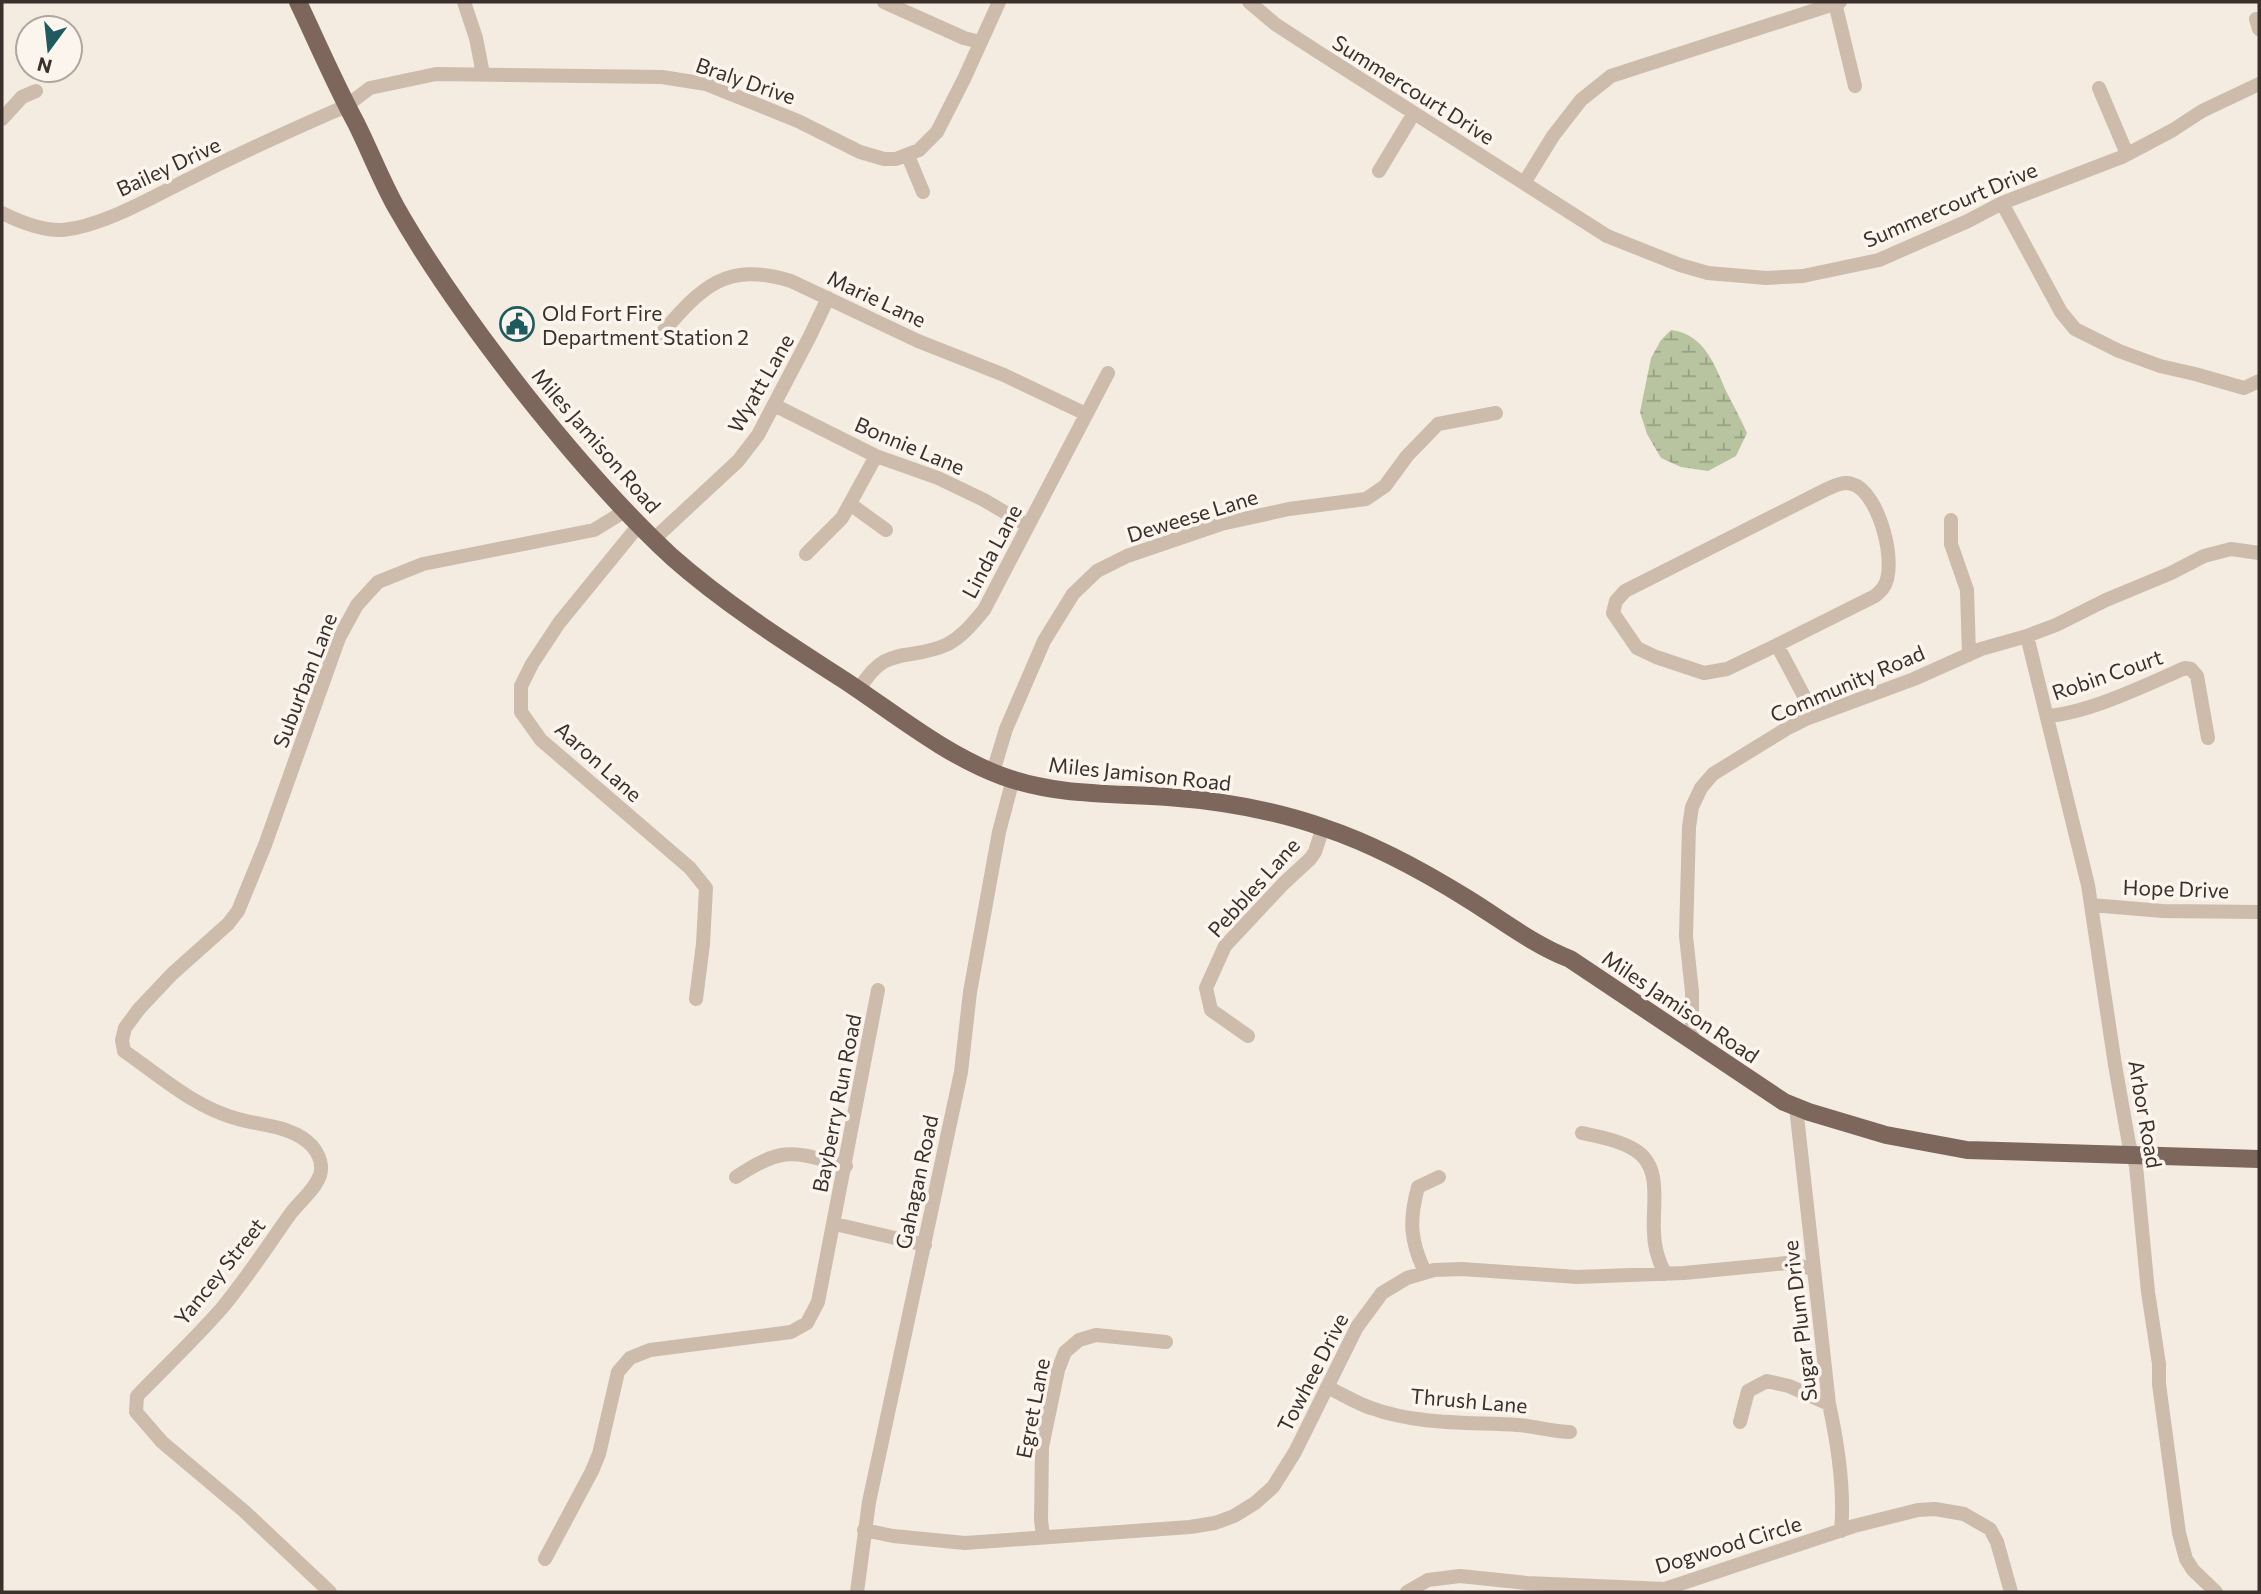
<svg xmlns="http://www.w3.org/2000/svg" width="2261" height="1594" font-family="Commissioner,sans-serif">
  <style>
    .wetland { fill: url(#wetland-marsh) }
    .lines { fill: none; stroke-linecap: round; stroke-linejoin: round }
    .minor { stroke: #cdbbac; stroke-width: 14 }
    .major { stroke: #7d675c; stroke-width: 18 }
    .labels { text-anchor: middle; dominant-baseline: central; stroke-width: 7; stroke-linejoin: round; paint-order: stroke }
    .street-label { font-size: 21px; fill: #3b302b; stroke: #fbf5ee }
    .poi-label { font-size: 21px; fill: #3b302b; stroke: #fbf5ee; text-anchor: start }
  </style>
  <defs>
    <pattern id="wetland-marsh" width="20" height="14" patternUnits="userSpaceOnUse" patternTransform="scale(1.75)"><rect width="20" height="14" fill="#b8c4a0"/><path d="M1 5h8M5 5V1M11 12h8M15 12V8" fill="none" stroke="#97a083"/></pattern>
  </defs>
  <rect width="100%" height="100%" fill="#f4ebe1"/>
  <path class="wetland" d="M1671 330C1705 334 1715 366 1727 393 1734 406 1741 420 1747 433L1736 456 1708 471 1681 467 1661 458 1647 434 1640 412 1651 358 1661 340Z"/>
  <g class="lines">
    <path class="minor" d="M464 2 476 38 483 74
      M884 2 964 38 980 42
      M1249 2 1275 24 1315 50 1607 236 1680 265 1708 273 1766 278 1803 276 1879 260 1968 221 2002 203 2122 157 2173 130 2202 111 2259 84
      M1835 3 1855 86
      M2256 19 2259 29
      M2099 88 2127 154
      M2 119 22 97 36 91
      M908 156 923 192
      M1379 171 1414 113
      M1524 183 1553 136 1581 100 1611 76 1840 2
      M2002 203 2061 312 2075 329 2119 351 2160 366 2195 374 2244 388 2259 381
      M2 213C20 222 42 231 63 230 104 226 154 196 191 178 241 152 294 129 346 106L370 88 436 74 662 77 706 84 798 121 860 152 884 159H896L919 150 937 132 964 79 999 2
      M661 334C702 287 725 261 791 281L918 341 1004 375 1086 414
      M774 405 876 456 938 478 984 500 1028 526
      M850 504 886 530
      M1951 520V544L1967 590 1969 655
      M639 525 559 623 532 664 521 686V712L541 740 690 868 706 888 703 944 696 999
      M654 539 738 461 758 435 810 336 828 298
      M806 554 842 518 876 456
      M2027 636 2088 885 2115 1065 2129 1144 2136 1166 2148 1292 2159 1364V1384L2179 1533 2186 1559 2193 1570 2216 1592
      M1777 645 1875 596C1878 593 1881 591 1883 588 1899 567 1879 491 1852 484 1843 481 1834 486 1825 490L1625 591 1616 601 1613 613 1637 648 1656 657 1704 673 1727 669 1777 645 1814 715
      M859 690C886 642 908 663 948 644 963 636 973 623 984 610L1108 373
      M2047 716C2089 713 2146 685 2185 668L2191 669 2197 676 2208 738
      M993 772 1006 729 1044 641 1073 594 1097 571 1127 556 1221 524 1289 509 1366 499 1385 486 1407 456 1438 424 1496 413
      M2091 905 2163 911 2259 912
      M1248 1036 1211 1010 1206 988 1225 946 1283 884 1310 859 1315 852 1323 827
      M1692 1041V992L1686 936 1689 827 1692 807 1701 788 1713 774 1786 729 1806 719 1914 679 1981 649 2027 636 2056 625 2106 600 2171 573 2204 556 2231 549 2259 553
      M1796 1107 1829 1404C1838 1445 1845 1489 1841 1531
      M1582 1133C1599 1137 1619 1140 1635 1150 1663 1167 1652 1205 1654 1232 1654 1247 1658 1260 1665 1274
      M736 1177C785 1145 793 1152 846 1166
      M835 1224 925 1245
      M1425 1272C1410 1241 1409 1220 1418 1187L1439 1177
      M1327 1387C1342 1394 1356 1403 1371 1408 1418 1425 1469 1422 1517 1425 1535 1426 1552 1432 1570 1432
      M1740 1422 1748 1391 1767 1381 1789 1386 1829 1404
      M864 1530 893 1536 965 1543 1190 1527 1215 1523 1234 1516 1255 1503 1273 1487 1295 1452 1357 1327 1382 1293 1407 1278 1434 1270 1462 1269 1577 1277 1684 1273 1787 1263 1813 1269
      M1043 1537 1041 1520 1042 1447 1058 1370 1065 1352 1079 1340 1096 1335 1166 1342
      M545 1559 592 1471 599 1454 618 1372 630 1358 650 1350 791 1332 807 1323 818 1302 878 990
      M330 1592 244 1511 162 1442 136 1412 137 1396C165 1367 195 1339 222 1308 247 1278 268 1245 291 1213 300 1201 315 1190 320 1175 323 1165 319 1154 312 1146 294 1126 262 1126 238 1119 195 1108 160 1076 124 1051L122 1040 125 1028 139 1009 172 974 228 924 238 911 265 845 339 638 357 605 378 582 423 564 594 530 625 511
      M857 1592 869 1502 961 1072 970 992 999 832 1013 779
      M1407 1592 1428 1580 1460 1576 1527 1583 1665 1589 1854 1526 1918 1510 1935 1509 1964 1514 1990 1529 1997 1542 2011 1592"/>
    <path class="major" d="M298 2C317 42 335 84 356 123 370 151 381 180 396 207 434 274 478 334 525 394 571 452 618 507 672 557 724 603 785 642 844 680 894 713 945 755 1002 776 1057 796 1111 793 1168 797 1221 801 1275 810 1325 828 1376 845 1423 871 1468 899 1502 920 1532 944 1570 959L1784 1102 1809 1112 1886 1135 1967 1150 2259 1159"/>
  </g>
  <defs>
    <g id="civic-ring" transform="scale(1.75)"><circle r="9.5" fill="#fbf5ee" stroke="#1f5a5e" stroke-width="1.5"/><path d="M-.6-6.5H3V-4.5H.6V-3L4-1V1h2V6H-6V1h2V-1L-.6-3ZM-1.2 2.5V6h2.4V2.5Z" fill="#1f5a5e"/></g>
  </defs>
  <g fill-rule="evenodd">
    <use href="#civic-ring" x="517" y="324"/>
  </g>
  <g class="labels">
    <g class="street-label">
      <text transform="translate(746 80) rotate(19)">Braly Drive</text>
      <text transform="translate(1414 89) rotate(32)">Summercourt Drive</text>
      <text transform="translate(168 166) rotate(-25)">Bailey Drive</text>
      <text transform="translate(1950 204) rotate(-23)">Summercourt Drive</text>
      <text transform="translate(877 298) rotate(25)">Marie Lane</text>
      <text transform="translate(760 383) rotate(-60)">Wyatt Lane</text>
      <text transform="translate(597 440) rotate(49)">Miles Jamison Road</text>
      <text transform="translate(910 445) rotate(23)">Bonnie Lane</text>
      <text transform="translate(1192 515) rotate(-17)">Deweese Lane</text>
      <text transform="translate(991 551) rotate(-62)">Linda Lane</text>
      <text transform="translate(2107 674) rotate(-19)">Robin Court</text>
      <text transform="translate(304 680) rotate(-69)">Suburban Lane</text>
      <text transform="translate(1847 683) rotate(-23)">Community Road</text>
      <text transform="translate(599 761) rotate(42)">Aaron Lane</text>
      <text transform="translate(1140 773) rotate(6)">Miles Jamison Road</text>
      <text transform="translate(1253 887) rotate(-48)">Pebbles Lane</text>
      <text transform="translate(2176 888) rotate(2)">Hope Drive</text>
      <text transform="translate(1681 1006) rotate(34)">Miles Jamison Road</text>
      <text transform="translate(836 1103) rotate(-79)">Bayberry Run Road</text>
      <text transform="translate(2146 1114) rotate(80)">Arbor Road</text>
      <text transform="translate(916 1182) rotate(-78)">Gahagan Road</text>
      <text transform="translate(219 1271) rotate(-51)">Yancey Street</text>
      <text transform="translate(1799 1321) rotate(-97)">Sugar Plum Drive</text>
      <text transform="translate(1312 1372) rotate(-63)">Towhee Drive</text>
      <text transform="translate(1469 1400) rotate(5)">Thrush Lane</text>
      <text transform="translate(1032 1408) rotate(-79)">Egret Lane</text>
      <text transform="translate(1728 1544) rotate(-17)">Dogwood Circle</text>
    </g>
    <g class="poi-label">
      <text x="542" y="312">Old Fort Fire<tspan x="542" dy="24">Department Station 2</tspan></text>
    </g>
  </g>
  <rect width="2261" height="1594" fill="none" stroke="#3b302b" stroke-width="7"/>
  <g transform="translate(49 49) rotate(195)"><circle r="33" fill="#fbf5ee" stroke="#aea6a0" stroke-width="2"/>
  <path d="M0-5L12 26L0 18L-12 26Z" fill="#1f5a5e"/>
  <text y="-10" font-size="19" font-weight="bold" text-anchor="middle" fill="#3b302b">N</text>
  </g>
</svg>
